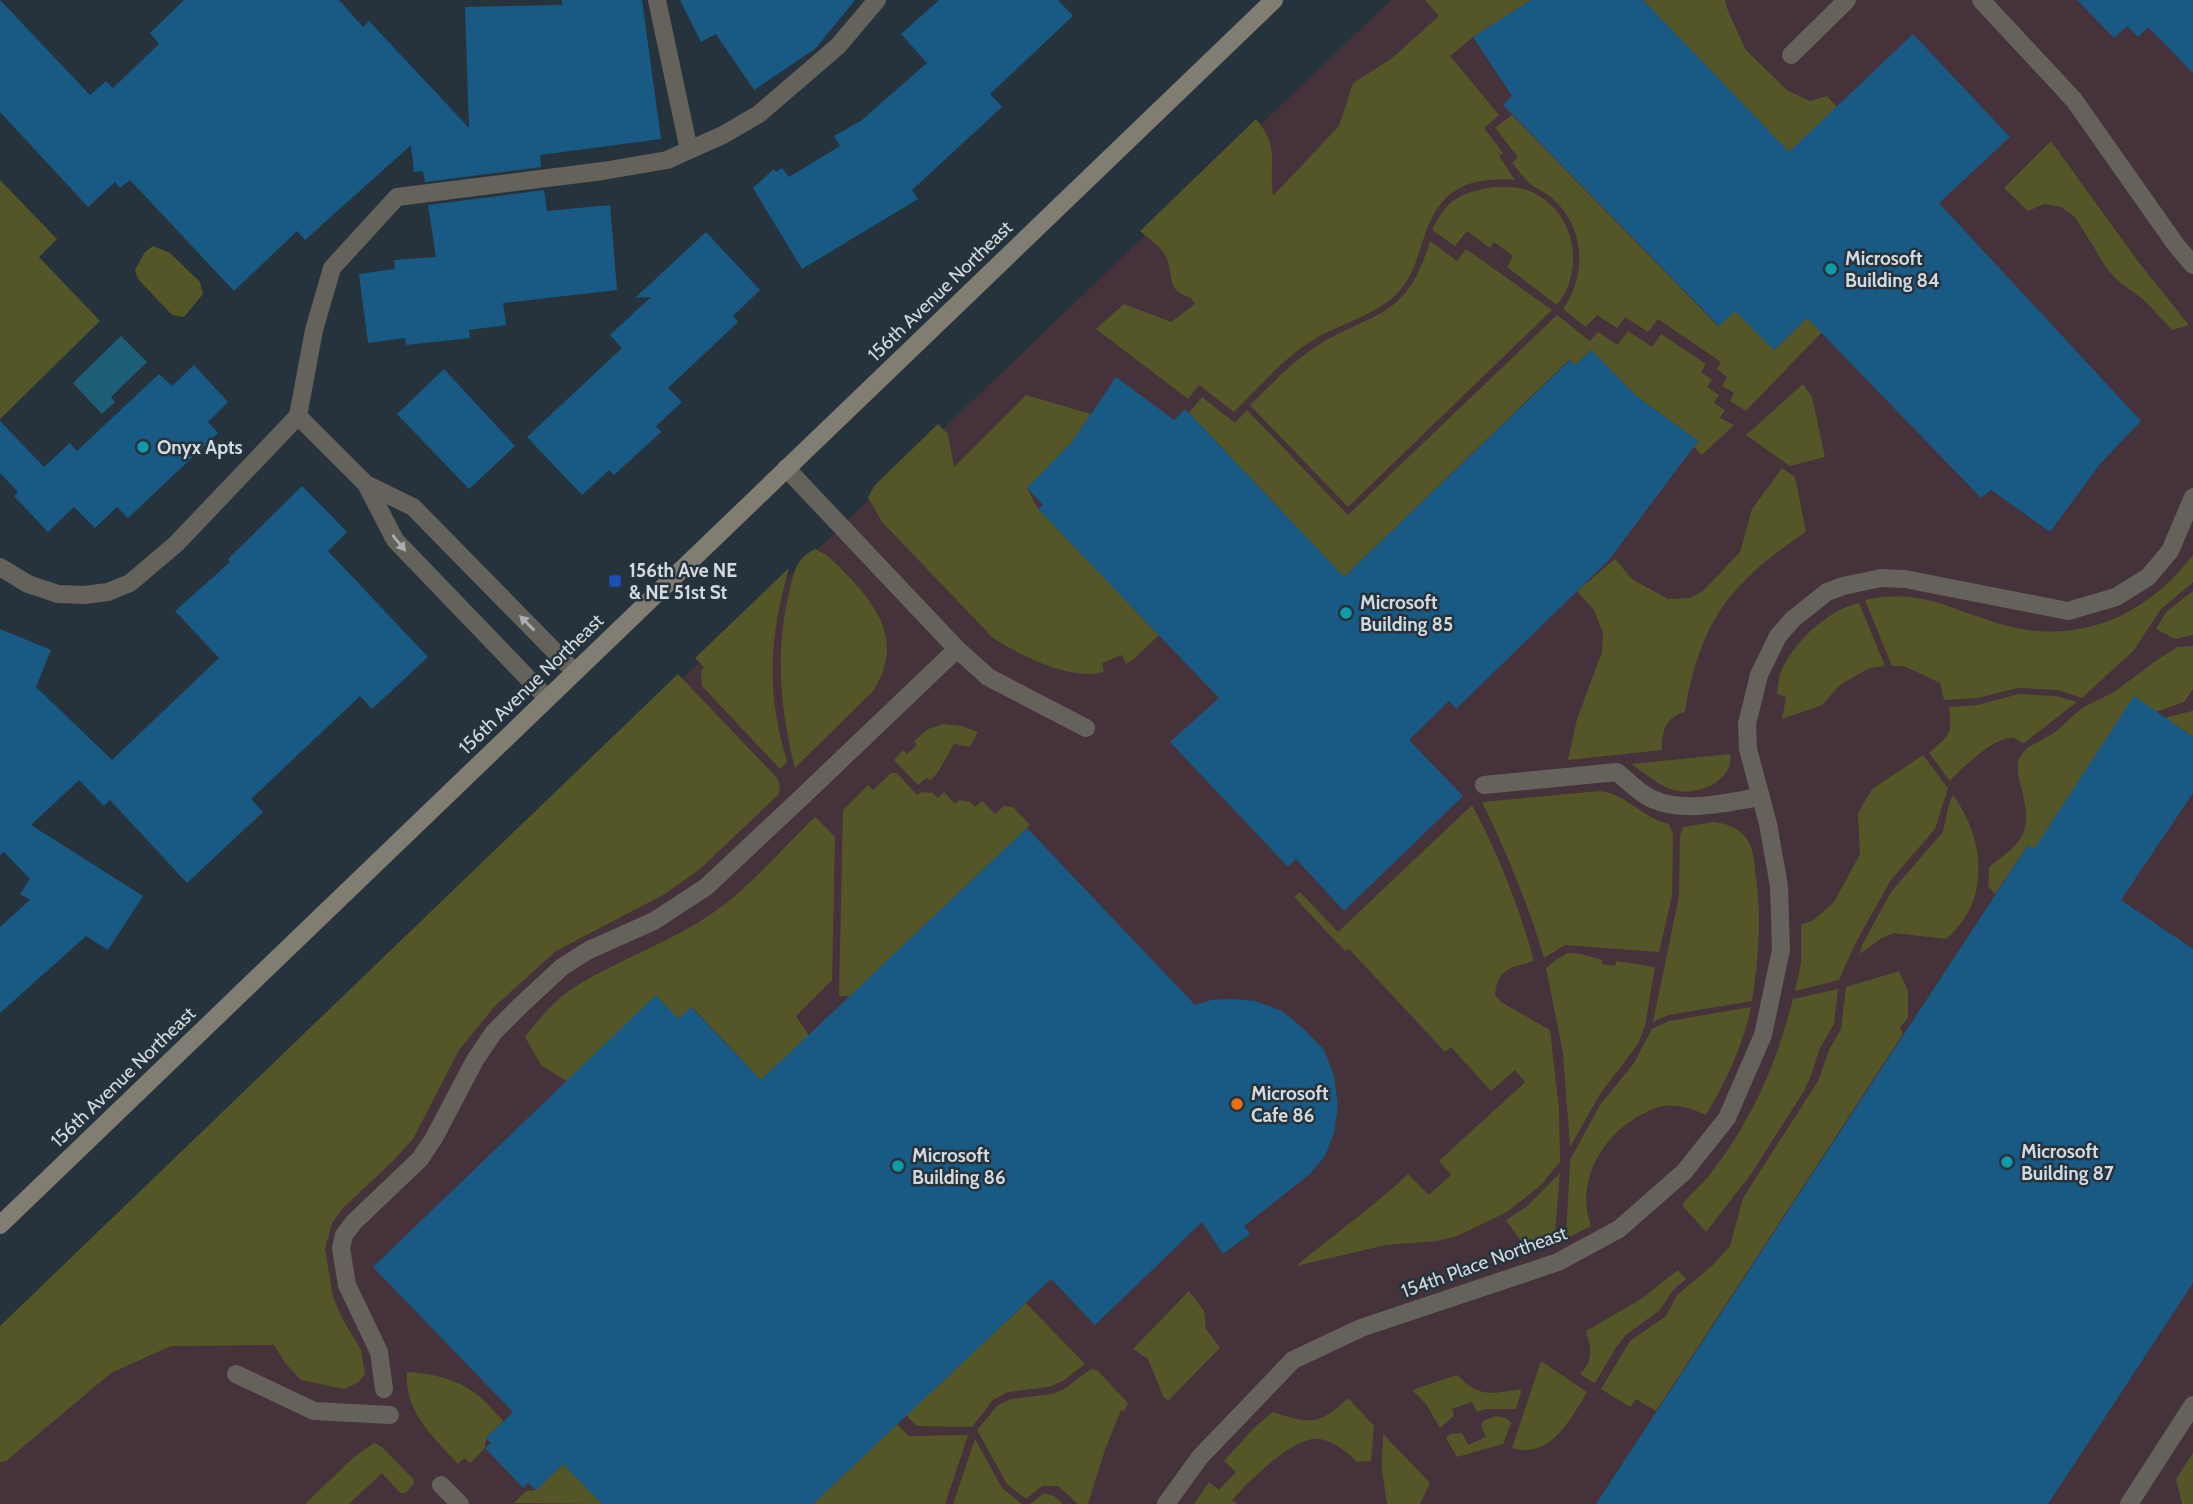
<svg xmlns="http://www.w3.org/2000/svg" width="2193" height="1504" font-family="Cabin,sans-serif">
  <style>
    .commercial { fill: #45323a }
    .green { fill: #545628 }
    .water { fill: #1e5f77 }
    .building { fill: #185a84 }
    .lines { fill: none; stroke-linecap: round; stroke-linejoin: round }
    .service { stroke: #65625c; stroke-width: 18 }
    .pedestrian { stroke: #65625c; stroke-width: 18 }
    .minor { stroke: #65625c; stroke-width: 18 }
    .secondary { stroke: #827d73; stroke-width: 18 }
    .oneway { fill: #acafb1 }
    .culture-dot { fill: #0f9aa8; stroke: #26333c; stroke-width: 2.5 }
    .transit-dot { fill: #1a4fb4; stroke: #26333c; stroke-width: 2.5 }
    .food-dot { fill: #e8710a; stroke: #26333c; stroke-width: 2.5 }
    .labels { text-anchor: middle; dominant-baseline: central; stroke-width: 5; stroke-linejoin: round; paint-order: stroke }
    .poi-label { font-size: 19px; font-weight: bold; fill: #d2d9df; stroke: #26333c; text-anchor: start }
    .street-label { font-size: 19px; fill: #d2d9df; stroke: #26333c }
  </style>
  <rect width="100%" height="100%" fill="#26333c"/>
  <path class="commercial" d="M1391 0H2193V1504H0V1332Z"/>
  <path class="green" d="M1425 0H1531L1473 37 1450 56 1499 115 1484 128 1503 153 1499 156 1515 180C1495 179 1471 179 1453 192 1420 216 1425 260 1401 289 1380 314 1345 322 1318 337 1285 356 1260 386 1234 412L1199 385 1188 399 1096 329 1124 304 1171 322 1195 304 1191 298C1166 290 1174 279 1167 259 1163 248 1148 238 1140 231L1256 119C1281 148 1268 164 1273 196L1339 126 1353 83 1391 59 1439 16Z
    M1643 0H1725L1728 11 1746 50 1787 90 1810 101 1827 96 1837 107 1789 152Z
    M1512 115 1718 326 1735 311 1774 350 1808 317 1822 332 1746 411 1730 401 1734 393 1722 386 1727 377 1717 369 1721 362 1658 319 1648 332 1625 317 1617 328 1597 315 1586 327 1563 309C1587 275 1585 227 1553 199 1545 191 1533 188 1526 180 1521 175 1517 168 1512 163L1518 157 1495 128Z
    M2051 141 2137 260 2189 325 2172 330 2144 300 2118 281 2107 269 2075 217 2061 207 2044 204 2028 211 2004 188Z
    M0 180 57 239 39 257 100 321 0 419Z
    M1494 187C1507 187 1520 186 1532 192 1575 212 1586 269 1557 305L1507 267 1513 256 1494 242 1490 248 1467 231 1455 246 1432 230C1447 199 1461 192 1494 187Z
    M1430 241 1457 261 1466 249 1552 310 1348 507 1250 405C1271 385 1291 363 1315 347 1376 309 1406 321 1430 241Z
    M153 246 170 253 200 282 203 294 184 317 172 315 138 279 135 270 145 252Z
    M1557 315 1590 341 1598 332 1618 345 1628 331 1652 347 1661 334 1706 364 1701 372 1712 380 1707 387 1719 395 1714 403 1725 410 1720 418 1734 425 1702 455 1694 447 1698 441 1635 395 1591 350 1576 365 1569 360 1344 577 1189 413 1202 397 1235 423 1247 410 1348 515Z
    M1803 384 1812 397 1825 457 1790 466 1746 435Z
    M1026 395 1091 414 1072 442 1027 488 1038 509 1159 635 1135 658 1126 664 1122 655 1102 663 1104 672C1071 681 1021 656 993 638L882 522 868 497 875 485 938 424 948 434 954 467Z
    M1782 468 1795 477 1806 532C1731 582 1700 621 1685 712 1665 717 1662 731 1662 750L1568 760 1577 719 1602 652 1603 633 1594 610 1577 591 1615 559 1632 579 1668 599 1689 598 1703 591 1740 552 1752 509Z
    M815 549C829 555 838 565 848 576 882 611 902 646 873 691L795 768C780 709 775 653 789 593 794 573 795 559 815 549Z
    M2193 555V582L2161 609 2134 650 2082 698 2058 690 2017 688 1978 698 1944 700 1940 683 1904 666H1892L1865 600C1918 588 1946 607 1994 622 2073 648 2144 619 2193 555Z
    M789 568C769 639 766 691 787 762L780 769 702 686 701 671 704 667 695 658Z
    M2193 591V635L2175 639 2156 629 2166 612Z
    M1859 603 1885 666 1870 668 1841 684 1822 705 1782 719 1786 697 1777 694C1778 685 1779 674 1783 667 1797 639 1829 610 1859 603Z
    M2193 646V689L2184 702 2156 712 2034 849 2028 845 1995 894 1988 886 1989 867C2024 841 2032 834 2022 790 2019 779 2016 769 2019 758L2027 748 2054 733 2082 708 2114 692 2157 660 2177 647Z
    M678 674 777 778 780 785 779 794 699 870 663 895 556 951 495 1006 459 1050 413 1139 392 1162 343 1208 332 1223 325 1249 333 1297 342 1318 361 1350 365 1374 359 1382 344 1389 301 1380 285 1363 274 1345 171 1346 111 1373 6 1461 0 1462V1326Z
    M2019 694 2056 696 2077 702 2024 743C2020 742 2017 739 2014 738 1996 735 1962 768 1950 781L1929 753C1949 735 1953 735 1949 707L1978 705Z
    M2193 710V737L2165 718 2192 711Z
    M943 724 962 726 978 732 970 747 954 744 938 772 931 780 926 778 918 785 894 760 903 750 907 754 917 745 914 741 928 729Z
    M1730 754C1732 763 1728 772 1721 778 1715 784 1709 787 1701 789 1671 799 1654 779 1631 764Z
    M1923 755 1948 788 1935 829 1891 880 1856 942 1839 980 1795 991 1801 963V924L1812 921 1834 902 1860 854 1858 813 1872 789Z
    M891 773H897L917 795 922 792 933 793 938 798 944 792 955 804 959 800 970 802 975 807 982 801 995 814 1004 806 1013 807 1030 825 850 996H839L843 810 868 785 873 790Z
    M1600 791C1627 794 1642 818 1669 824L1673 834 1672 896 1659 952 1565 945 1544 958C1528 904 1507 853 1482 802Z
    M1953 795C1985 838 1991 902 1946 939L1894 933 1882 938 1860 954 1862 945 1891 892 1942 833C1947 821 1946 807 1953 795Z
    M1472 805C1499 855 1519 907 1534 961 1511 968 1498 967 1495 995L1501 1002 1550 1030 1559 1109 1560 1162 1540 1186 1507 1212 1457 1236 1437 1241 1386 1245 1296 1266C1333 1235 1373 1207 1408 1174L1429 1195 1451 1175 1439 1161 1525 1082 1515 1070 1491 1091 1451 1047 1445 1052 1349 949 1345 951 1294 897 1300 892 1338 932Z
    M815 817 835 837 832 980 796 1016 809 1036 761 1080 692 1007 678 1019 568 1082 541 1065 525 1037C539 1019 557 997 578 985 622 958 671 942 714 912 749 888 784 847 815 817Z
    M1714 822C1727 824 1738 827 1747 839 1753 848 1754 859 1755 870 1762 914 1759 956 1752 1001L1668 1015 1653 1022 1679 896 1680 836 1683 827Z
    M1568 953 1581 954 1602 960V964L1615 966 1616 961 1655 967 1645 1026 1638 1044 1600 1094 1570 1147 1563 1053 1546 968 1557 959Z
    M1899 971 1908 991V1018L1900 1027 1903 1034 1656 1411 1636 1399 1630 1407 1601 1389 1630 1341 1666 1316 1677 1295 1714 1264 1730 1246 1743 1198 1818 1081 1829 1050 1841 1029 1846 987Z
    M1838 989 1834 1024 1820 1048 1810 1078 1804 1091 1751 1174 1706 1232 1682 1205C1690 1193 1703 1184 1711 1173 1753 1118 1776 1065 1793 999Z
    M1751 1007C1743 1046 1726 1081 1706 1115 1691 1109 1680 1104 1664 1106 1654 1107 1643 1114 1634 1119 1599 1141 1576 1184 1591 1226L1566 1239 1570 1160 1600 1105 1634 1063 1652 1029 1669 1021Z
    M1560 1173 1554 1244 1529 1253 1506 1220 1526 1207Z
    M1678 1270 1686 1279 1673 1290 1660 1310 1627 1334 1617 1346 1596 1381 1594 1383 1580 1374C1594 1360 1591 1348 1586 1331L1641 1299Z
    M1189 1291 1204 1311 1206 1329 1220 1348 1168 1401 1163 1396 1148 1359 1133 1349Z
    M1026 1303 1085 1364 1063 1381 1049 1387 1008 1392 993 1400 972 1427 917 1426 906 1415Z
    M1541 1361 1587 1392C1571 1418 1551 1460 1512 1448Z
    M1091 1369 1097 1370 1128 1403 1124 1411 1121 1410 1105 1450 1088 1504H1078L1058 1486H1042L1026 1499 1007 1484 977 1430 998 1405 1011 1399 1052 1394 1064 1389Z
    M407 1372C431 1373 461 1380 480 1397 488 1404 496 1413 503 1421L486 1438 485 1448 470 1463 464 1458 458 1464C433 1437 404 1411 407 1372Z
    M1457 1375C1481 1399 1491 1393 1522 1389L1516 1409H1485L1477 1412 1472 1402 1452 1409 1454 1416 1440 1428 1426 1404 1412 1390Z
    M1348 1398 1374 1426 1371 1461 1357 1462C1346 1452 1336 1442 1320 1439 1294 1435 1248 1482 1232 1500L1238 1504H1194L1209 1482 1219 1490 1236 1472 1224 1461 1254 1428 1273 1412C1309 1424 1319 1426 1348 1398Z
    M1496 1416 1506 1418 1511 1423 1503 1444 1457 1457 1446 1438 1450 1434 1462 1433 1468 1445 1486 1437 1481 1426 1483 1421Z
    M897 1424 909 1436 968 1435 945 1504H813Z
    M1383 1434 1430 1483 1420 1504H1387L1382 1470Z
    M975 1439 1002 1488 1022 1504H953Z
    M374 1443 382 1447 414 1480 413 1485 405 1493H400L382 1473 349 1504H305L354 1457Z
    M2193 1453V1504H2182L2176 1479Z
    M563 1464 602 1504 514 1503 526 1491 536 1490Z
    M1044 1493 1054 1496 1063 1504H1030Z"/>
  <path class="water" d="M121 336 147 362 111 397 115 402 102 414 73 383Z"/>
  <path class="building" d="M0 0 90 95 106 81 113 88 159 44 150 33 184 0H339L363 27 369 21 469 128 465 7 562 5V0H642L661 139 540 155 541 167 425 182 423 171 414 172 411 145 305 240 297 231 234 291 130 180 120 188 115 182 88 207 0 112Z
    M680 0H855L815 49 754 90 716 34 701 42Z
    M939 0H1058L1073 16 990 94 1002 107 912 190 918 199 802 269 753 188 774 169 776 172 782 168 789 177 840 146 834 136 862 120 927 63 901 34Z
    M1531 0H1643L1789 152 1913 34 2010 137 1939 203 2141 421 2100 464 2050 532 1991 490 1981 498 1807 318 1774 350 1735 311 1719 326 1503 105 1512 96 1473 37Z
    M2077 0H2193V73L2148 27 2138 37 2127 26 2114 38Z
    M544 190 547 211 610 205 617 290 503 303 506 325 469 330 470 338 406 345 405 338 368 343 359 274 395 269 394 260 436 257 428 205Z
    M706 232 760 290 733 316 738 322 668 388 682 402 656 426 661 432 614 475 609 470 582 495 527 437 622 348 610 335 651 297 635 298Z
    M1591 350 1635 395 1698 441 1608 561 1456 709 1449 701 1409 740 1463 796 1344 911 1296 859 1288 867 1170 742 1219 698 1038 509 1043 505 1027 488 1072 442 1116 377 1174 420 1185 409 1344 577 1570 360 1576 365Z
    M194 365 228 402 208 422 218 433 128 518 117 507 95 528 74 507 48 532 14 496 18 492 0 473V421L44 467 70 443 77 451 159 374 172 386Z
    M444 369 515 446 469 489 397 414Z
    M302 486 347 532 328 551 428 657 372 709 360 696 251 799 263 812 187 883 110 800 104 806 79 780 31 825 143 896 108 950 86 936 0 1013V927L30 900 20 894 30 879 4 852 0 855V629L51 650 36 687 112 760 219 658 175 611 230 562 228 559Z
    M2134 696 2193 737V793L2121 900 2193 949V1283L2048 1504H1596L2028 845 2034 849Z
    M1027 828 1195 1005 1211 1000 1233 999 1255 1001 1282 1011 1304 1029 1324 1050 1334 1076 1338 1106 1334 1133 1325 1156 1309 1175 1244 1226 1250 1234 1223 1254 1202 1222 1095 1325 1051 1279 813 1504H602L563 1464 536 1490 528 1483 523 1488 485 1448 491 1443 486 1438 513 1412 373 1267 656 995 678 1019 691 1007 761 1080Z"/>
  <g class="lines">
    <path class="service" d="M657 0 689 150
      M1791 55 1847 0
      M298 416 366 484 395 540 547 698
      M786 468 957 649 988 677 1086 728
      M366 484 413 507 575 672
      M0 567 28 584 58 594 84 595 108 592 130 583 176 544 298 416 314 330 332 268 397 197 603 171 667 160 723 135 759 114 838 46 877 0
      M1484 785 1617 772C1628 781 1639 793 1652 799 1686 814 1726 802 1761 797
      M802 797 957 649
      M236 1374 314 1411 390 1415
      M441 1485 460 1504
      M2129 1504 2193 1405"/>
    <path class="pedestrian" d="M384 1389 379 1352 347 1285 341 1248 344 1235 354 1222 420 1159 434 1138 475 1060 494 1032 519 1007 562 967 589 950 654 921 706 887 802 797"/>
    <path class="minor" d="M1981 0 2074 100 2176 245 2193 265
      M1166 1504 1200 1457 1293 1360 1361 1328 1558 1262 1619 1229 1684 1172 1727 1118 1763 1035 1781 950 1779 886 1768 824 1748 749 1747 724 1759 675 1778 636 1793 619 1827 592 1843 586 1881 578 1905 579 2068 611 2116 597 2148 577 2170 551 2193 497"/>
    <path class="secondary" d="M0 1225 1274 0"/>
  </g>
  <defs><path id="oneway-solid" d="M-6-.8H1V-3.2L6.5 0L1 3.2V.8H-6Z" transform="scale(1.75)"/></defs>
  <g class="oneway">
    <use href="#oneway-solid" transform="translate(399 543) rotate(51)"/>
    <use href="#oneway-solid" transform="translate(527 623) rotate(-135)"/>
  </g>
  <g class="culture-dot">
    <circle cx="1831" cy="269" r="7"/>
    <circle cx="143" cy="447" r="7"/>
    <circle cx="1346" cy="613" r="7"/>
    <circle cx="2007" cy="1162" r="7"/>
    <circle cx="898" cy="1166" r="7"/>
  </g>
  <rect class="transit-dot" x="608" y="574" width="14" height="14" rx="3.5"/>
  <circle class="food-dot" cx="1237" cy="1104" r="7"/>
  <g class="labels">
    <g class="poi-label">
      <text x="1845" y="258">Microsoft<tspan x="1845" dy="22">Building 84</tspan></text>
      <text x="157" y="447">Onyx Apts</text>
      <text x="629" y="570">156th Ave NE<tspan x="629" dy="22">&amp; NE 51st St</tspan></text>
      <text x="1360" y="602">Microsoft<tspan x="1360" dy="22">Building 85</tspan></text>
      <text x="1251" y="1093">Microsoft<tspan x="1251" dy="22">Cafe 86</tspan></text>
      <text x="2021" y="1151">Microsoft<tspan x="2021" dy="22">Building 87</tspan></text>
      <text x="912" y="1155">Microsoft<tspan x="912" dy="22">Building 86</tspan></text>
    </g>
    <g class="street-label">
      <text transform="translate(940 291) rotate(-44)">156th Avenue Northeast</text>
      <text transform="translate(531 684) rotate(-44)">156th Avenue Northeast</text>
      <text transform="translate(123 1077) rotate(-44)">156th Avenue Northeast</text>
      <text transform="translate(1484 1262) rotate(-20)">154th Place Northeast</text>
    </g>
  </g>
</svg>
